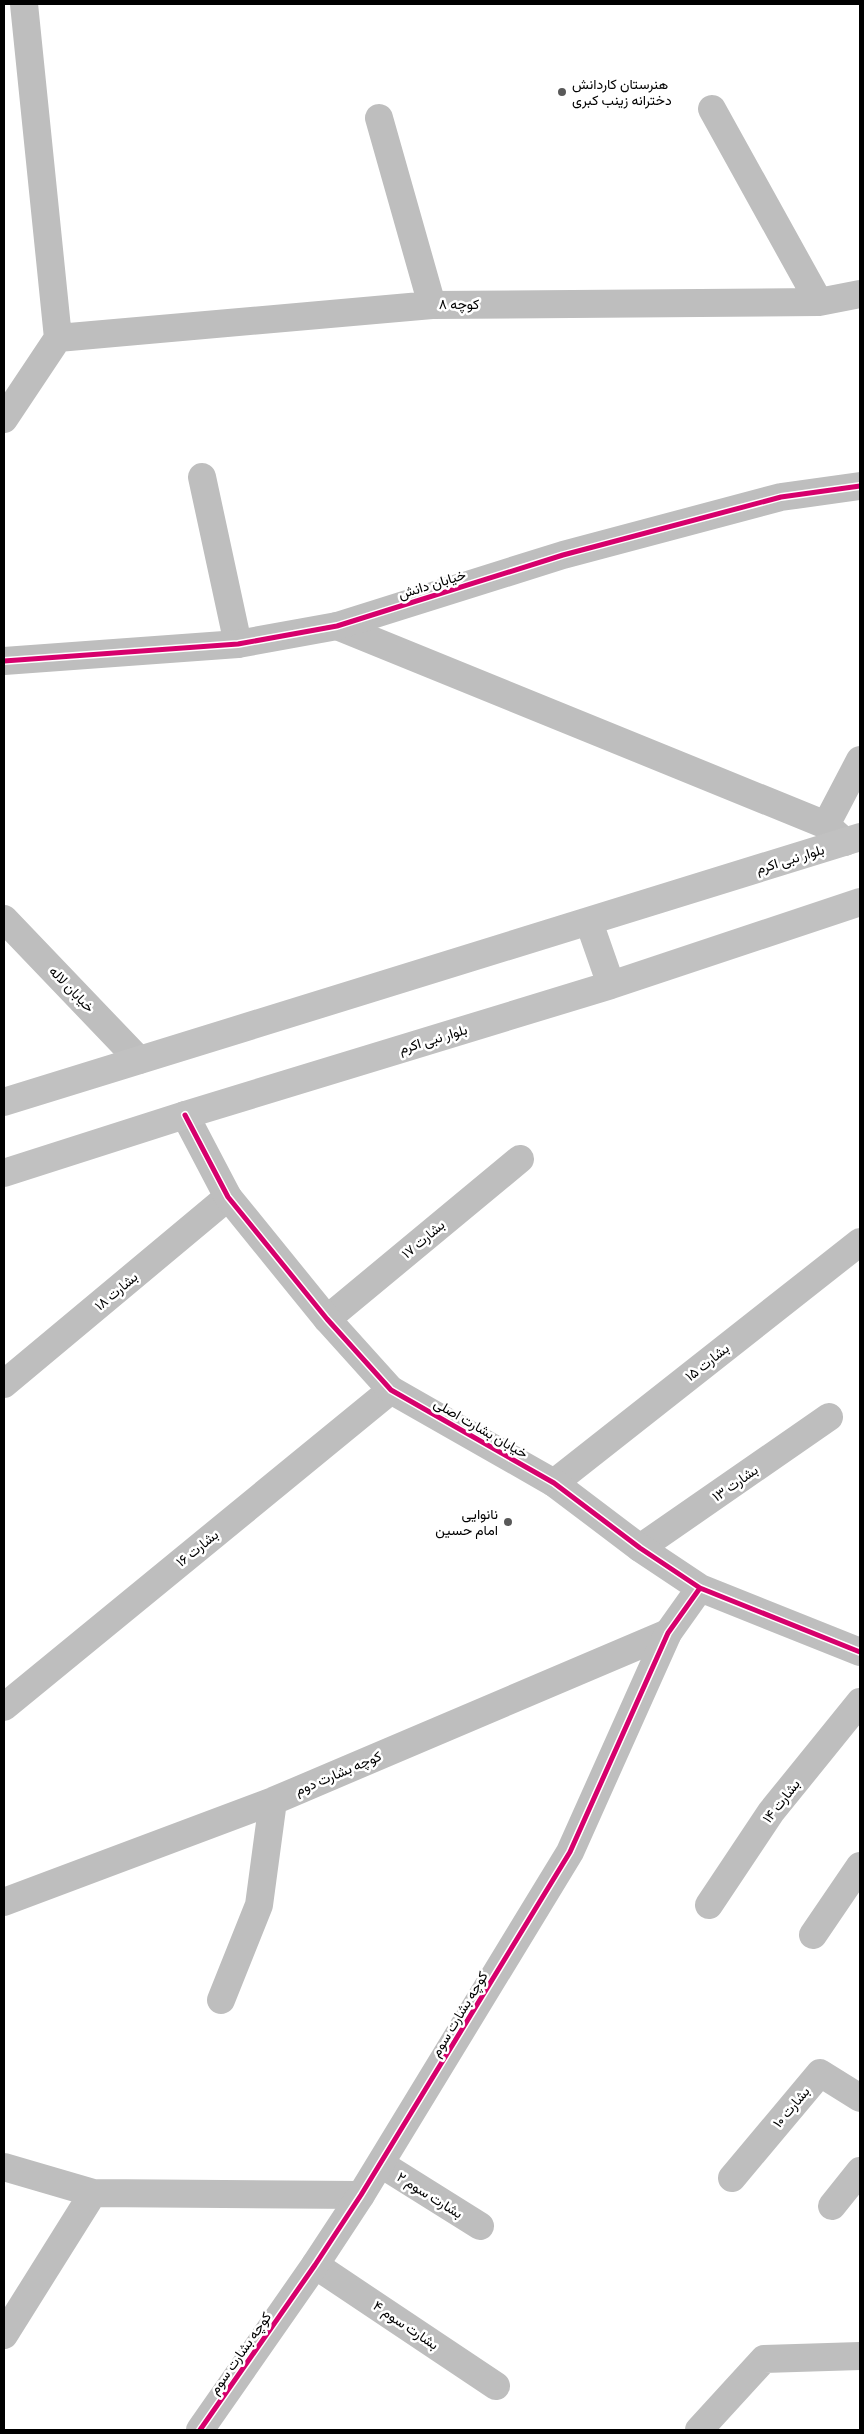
<svg xmlns="http://www.w3.org/2000/svg" width="864" height="2434" font-family="Cabin,Vazirmatn,sans-serif">
  <style>
    .lines { fill: none; stroke-linecap: round; stroke-linejoin: round }
    .minor { stroke: #bebebe; stroke-width: 28 }
    .tertiary { stroke: #bebebe; stroke-width: 28 }
    .secondary { stroke: #c1c1c1; stroke-width: 28 }
    .cycleway-casing { stroke: #fff; stroke-width: 8 }
    .cycleway { stroke: #d6006c; stroke-width: 5 }
    .poi-dot { fill: #595959; stroke: #fff; stroke-width: 2 }
    .labels { text-anchor: middle; dominant-baseline: central; stroke-width: 5; stroke-linejoin: round; paint-order: stroke }
    .poi-label { font-size: 14px; fill: #000; stroke: #fff; text-anchor: start }
    .street-label { font-size: 14px; fill: #000; stroke: #fff }
  </style>
  <rect width="100%" height="100%" fill="#fff"/>
  <g class="lines">
    <path class="minor" d="M712 109 819 302
      M379 118 432 305
      M58 338 432 305 819 302 860 294
      M4 419 58 338 24 4
      M202 477 238 644
      M337 626 826 825 845 842
      M826 825 860 760
      M327 1319 520 1159
      M4 1384 228 1197
      M554 1483 860 1242
      M640 1548 829 1417
      M4 1707 391 1390
      M4 1902 273 1801 668 1633
      M709 1905 771 1812 860 1702
      M813 1935 860 1866
      M221 2000 259 1905 273 1801
      M381 2164 480 2226
      M4 2167 93 2193 361 2195
      M732 2178 820 2073 860 2098
      M832 2206 860 2171
      M315 2265 496 2386
      M4 2335 93 2193
      M699 2430 764 2359 860 2356"/>
    <path class="tertiary" d="M4 661 238 644 337 626 563 555 781 497 860 486
      M4 919 139 1060
      M185 1115 228 1197 327 1319 391 1390 554 1483 640 1548 700 1588 860 1652
      M200 2430 315 2265 361 2195 570 1852 668 1633 700 1588"/>
    <path class="secondary" d="M589 922 611 985
      M4 1102 860 837
      M4 1173 185 1115 611 985 860 902"/>
    <g class="cycleway-casing">
      <path id="cycleway" d="M4 661 238 644 337 626 563 555 781 497 860 486
        M185 1115 228 1197 327 1319 391 1390 554 1483 640 1548 700 1588 860 1652
        M200 2430 315 2265 361 2195 570 1852 668 1633 700 1588"/>
    </g>
    <use href="#cycleway" class="cycleway"/>
  </g>
  <g class="poi-dot">
    <circle cx="562" cy="92" r="5"/>
    <circle cx="508" cy="1522" r="5"/>
  </g>
  <g class="labels">
    <g class="poi-label">
      <text x="572" y="84">هنرستان کاردانش<tspan x="572" dy="16">دخترانه زینب کبری</tspan></text>
      <text x="498" y="1514" text-anchor="end">نانوایی<tspan x="498" dy="16">امام حسین</tspan></text>
    </g>
    <g class="street-label">
      <text x="459" y="304">کوچه ۸</text>
      <text transform="translate(432 584) rotate(-17)">خیابان دانش</text>
      <text transform="translate(790 859) rotate(-17)">بلوار نبی اکرم</text>
      <text transform="translate(72 989) rotate(46)">خیابان لاله</text>
      <text transform="translate(433 1039) rotate(-17)">بلوار نبی اکرم</text>
      <text transform="translate(423 1239) rotate(-40)">بشارت ۱۷</text>
      <text transform="translate(116 1291) rotate(-40)">بشارت ۱۸</text>
      <text transform="translate(707 1362) rotate(-38)">بشارت ۱۵</text>
      <text transform="translate(481 1428) rotate(30)">خیابان بشارت اصلی</text>
      <text transform="translate(735 1483) rotate(-35)">بشارت ۱۳</text>
      <text transform="translate(197 1548) rotate(-39)">بشارت ۱۶</text>
      <text transform="translate(338 1773) rotate(-23)">کوچه بشارت دوم</text>
      <text transform="translate(781 1801) rotate(-52)">بشارت ۱۴</text>
      <text transform="translate(459 2014) rotate(-59)">کوچه بشارت سوم</text>
      <text transform="translate(791 2107) rotate(-50)">بشارت ۱۰</text>
      <text transform="translate(430 2195) rotate(32)">بشارت سوم ۲</text>
      <text transform="translate(406 2325) rotate(34)">بشارت سوم ۴</text>
      <text transform="translate(240 2353) rotate(-55)">کوچه بشارت سوم</text>
    </g>
  </g>
  <rect width="864" height="2434" fill="none" stroke="#000000" stroke-width="10"/>
</svg>
